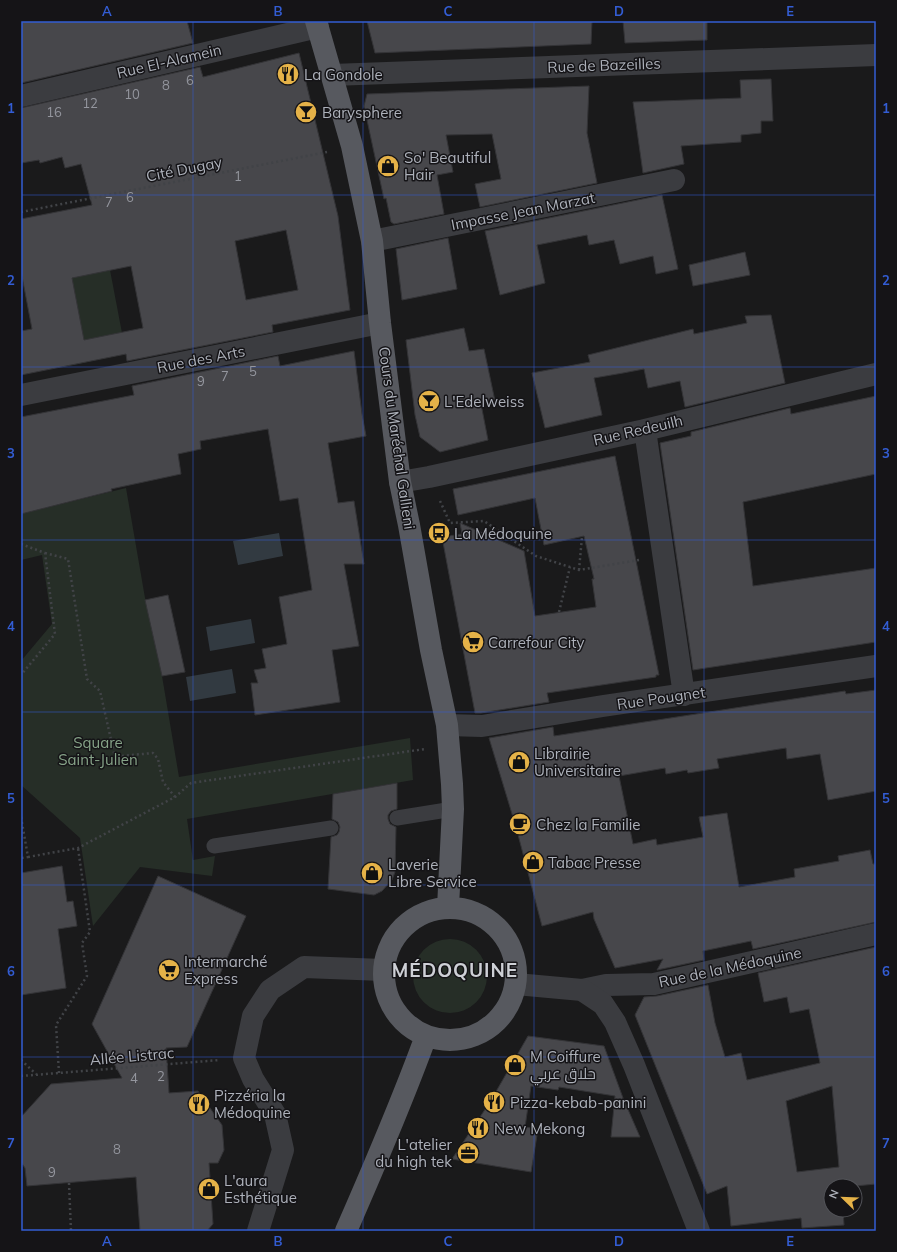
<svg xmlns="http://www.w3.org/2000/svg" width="897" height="1252" font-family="Mulish,Cairo,sans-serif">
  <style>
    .green { fill: #262e27 }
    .water { fill: #323a41 }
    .building { fill: #47474b; stroke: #343437; fill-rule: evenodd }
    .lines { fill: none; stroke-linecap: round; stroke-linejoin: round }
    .path { stroke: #414347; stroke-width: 2.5; stroke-dasharray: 2 3; stroke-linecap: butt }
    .service { stroke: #3b3c40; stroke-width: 15 }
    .minor { stroke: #3b3c40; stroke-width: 22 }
    .tertiary { stroke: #3b3c40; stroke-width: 22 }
    .primary { stroke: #57595f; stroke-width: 22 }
    .grid { fill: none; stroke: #335dd4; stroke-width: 1; stroke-opacity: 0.55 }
    .labels { text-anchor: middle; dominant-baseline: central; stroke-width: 3; stroke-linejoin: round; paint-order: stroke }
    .number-label { font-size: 13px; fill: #94969e }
    .street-label { font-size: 15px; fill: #adb1ba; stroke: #151417 }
    .poi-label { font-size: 15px; fill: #adb1ba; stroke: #151417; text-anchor: start }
    .park-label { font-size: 15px; fill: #86a388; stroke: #151417 }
    .district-label { font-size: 19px; font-weight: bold; letter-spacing: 1px; fill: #ced0d6; stroke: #151417 }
    .neatline { fill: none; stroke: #335dd4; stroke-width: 1.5 }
    .grid-label { font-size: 13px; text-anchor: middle; font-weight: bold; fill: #335dd4 }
  </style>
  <rect width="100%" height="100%" fill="#1a1a1b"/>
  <path class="green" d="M110 270 126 354 63 367 46 282Z
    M126 488 145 598 162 676 179 777 410 738 413 780 187 819 193 860 215 856 212 876 140 867 93 926 80 838 21 785V661L52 624 42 555 21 560V514Z
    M413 976a37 37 0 1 1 74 0a37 37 0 1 1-74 0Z"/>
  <path class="water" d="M279 533 283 556 238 565 233 541Z
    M251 619 255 643 210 651 206 627Z
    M232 669 236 693 190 701 186 677Z"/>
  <path class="building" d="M21 21H187L193 43 21 83Z
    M367 21H592L591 44 375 53Z
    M623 21H707V40L625 43Z
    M299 53 338 216 350 310 272 325 273 332 127 361 126 354 21 375V331L32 329 21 271V219L92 205 81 164 65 168 62 157 40 163 39 160 21 163V108L200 67 203 77ZM286 230 298 290 246 300 235 241ZM131 266 143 328 84 340 72 278Z
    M771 79 773 121H761V133L741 135V142L681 146 684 164 643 173 633 102 741 98 740 80Z
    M589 86 587 133 597 183 480 207 475 184 501 179 492 134 446 135 453 172 437 175 444 214 394 224 391 222 386 198 384 199 364 106 367 94Z
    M662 195 678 269 656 274 653 256 620 264 614 240 589 245 587 235 537 245 545 283 500 295 485 231Z
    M448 238 457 289 402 300 396 249Z
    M745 252 750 275 693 286 689 265Z
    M771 315 785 383 685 407 680 381 648 388 644 369 623 373 594 378 602 415 545 428 532 373 590 362 588 355 693 329 694 334 747 323 745 316Z
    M464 328 469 351 484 349 495 401 481 404 488 440 440 452 420 437 415 415 406 340Z
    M354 351 362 414 366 436 328 443 338 503 354 501 364 564H344L359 646 332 650 340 702 255 715 251 683H258L254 670 266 668 262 649 287 644 279 597 312 590 298 498 280 501 268 429 200 441 201 449 178 454 181 474 111 489 112 491 21 514V417L134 395 132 386 278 356 280 366Z
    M876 396V474L743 502 753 586 876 568V642L693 670 660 443 691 436V432L790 408 791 414Z
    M615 456 659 675H656V677L547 693 549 702 481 713H475L442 537 462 534 460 523 524 551 535 616 596 607 592 579H594L584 536 544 545 535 498 458 515 453 489Z
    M168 595 185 672 162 676 145 600Z
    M876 690V791L828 800 820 754 787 759 786 748 717 759 719 768 688 773 687 770 666 774 665 768 619 776 633 844 656 839 657 845 703 837 699 817 727 813 739 887 795 877 794 869 839 861 838 856 870 850 873 864H876V922L753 949 751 941 703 951 704 960 657 970 663 959 615 968 594 919 593 912 542 926 516 827 489 738 553 727 554 736 845 691 846 694Z
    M397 783V809L391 811 388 815V819L390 824 396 827 395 872 392 880 382 891 374 895 328 889 331 837 337 835 339 832 340 827 338 822 332 819 333 794Z
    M62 866 67 902 73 901 77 926 58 929 66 988 21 995V873Z
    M158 876 246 916 187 1047 166 1048 169 1093 198 1091 222 1125 224 1150 218 1163H209L213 1224 207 1231H140L136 1177 27 1186 25 1168 21 1162V1117L51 1084 122 1078 92 1024Z
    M876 947V1184L855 1186H831V1210H843L844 1225 802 1228 801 1218 731 1226 727 1186 707 1194 635 1015 644 997 657 996 708 985 715 1023 725 1057 741 1053 747 1080 820 1063 809 1009 790 1013 787 997 764 1002 758 973ZM832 1086 839 1167 797 1172 786 1101Z
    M528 1036 604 1046 623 1098 640 1137H611L615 1096 559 1087 558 1090 531 1086 525 1127 538 1129 531 1172 452 1159 490 1102Z"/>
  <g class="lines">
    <path class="path" d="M21 212 327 152
      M440 501 450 523 484 521 536 556 579 570 639 560
      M21 544 45 553 55 634 21 675
      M45 553 68 559 87 679 100 691 114 753 122 756 153 753 158 759 163 782 175 797
      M579 570 582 537
      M559 612 570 567
      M21 817 28 857 21 858
      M28 857 78 848 175 797 191 783 425 749
      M21 1060 36 1074
      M59 1073 56 1025 87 976 82 943 90 932 78 848
      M21 1076 220 1060
      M69 1183 71 1231"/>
    <path class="service" d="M397 818 453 809
      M214 846 331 828"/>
    <path class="minor" d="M332 75 876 55
      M21 96 318 27
      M372 241 674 180
      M21 395 380 323
      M645 430 684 695
      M400 482 429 477 645 430 876 374
      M447 725 482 726 603 706 876 666
      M582 990 606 985 654 984 876 934
      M258 1231 283 1150 275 1114 253 1079 244 1058 253 1016 270 990 304 967 383 970"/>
    <path class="tertiary" d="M516 984 582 990 603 1004 615 1022 634 1065 699 1231"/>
    <path class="primary" d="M316 21 352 146 372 241 380 323 400 482 409 525 431 650 447 725 452 784 453 809 448 907
      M384 974a66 66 0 1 1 132 0a66 66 0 1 1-132 0Z
      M346 1231C374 1167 402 1102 426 1036"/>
  </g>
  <path class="grid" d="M193 21V1231M363 21V1231M534 21V1231M704 21V1231M21 195H876M21 367H876M21 540H876M21 712H876M21 885H876M21 1057H876"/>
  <defs>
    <g id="restaurant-disc" transform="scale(1.15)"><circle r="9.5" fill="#e5b248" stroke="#151417"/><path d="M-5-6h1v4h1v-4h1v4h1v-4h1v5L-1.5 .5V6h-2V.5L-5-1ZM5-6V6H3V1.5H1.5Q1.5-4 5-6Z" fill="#111"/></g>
    <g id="bar-disc" transform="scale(1.15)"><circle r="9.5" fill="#e5b248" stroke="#151417"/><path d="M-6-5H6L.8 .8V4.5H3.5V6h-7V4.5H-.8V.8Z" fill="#111"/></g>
    <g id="shop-disc" transform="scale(1.15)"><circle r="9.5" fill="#e5b248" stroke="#151417"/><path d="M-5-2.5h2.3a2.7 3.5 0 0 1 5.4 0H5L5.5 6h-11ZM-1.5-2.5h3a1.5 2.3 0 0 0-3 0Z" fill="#111"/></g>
    <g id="bus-disc" transform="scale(1.15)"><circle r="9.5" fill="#e5b248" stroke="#151417"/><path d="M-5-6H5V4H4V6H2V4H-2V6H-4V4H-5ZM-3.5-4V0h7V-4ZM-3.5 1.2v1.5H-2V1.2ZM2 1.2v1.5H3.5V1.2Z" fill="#111"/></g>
    <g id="supermarket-disc" transform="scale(1.15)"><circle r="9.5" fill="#e5b248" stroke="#151417"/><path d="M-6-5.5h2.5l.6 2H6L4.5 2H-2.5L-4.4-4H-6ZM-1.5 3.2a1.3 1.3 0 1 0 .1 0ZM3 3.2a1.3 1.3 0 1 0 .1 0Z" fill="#111"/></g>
    <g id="cafe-disc" transform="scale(1.15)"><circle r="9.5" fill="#e5b248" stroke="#151417"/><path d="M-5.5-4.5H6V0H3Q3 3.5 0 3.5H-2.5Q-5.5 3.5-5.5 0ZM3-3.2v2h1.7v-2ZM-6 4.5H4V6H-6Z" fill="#111"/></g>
    <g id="office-disc" transform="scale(1.15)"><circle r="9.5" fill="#e5b248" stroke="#151417"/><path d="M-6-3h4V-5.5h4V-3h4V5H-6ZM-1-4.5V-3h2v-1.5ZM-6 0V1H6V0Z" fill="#111"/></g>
  </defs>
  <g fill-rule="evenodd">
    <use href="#restaurant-disc" x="288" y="74"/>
    <use href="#bar-disc" x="306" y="112"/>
    <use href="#shop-disc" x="388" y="166"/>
    <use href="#bar-disc" x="429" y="401"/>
    <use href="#bus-disc" x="439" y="533"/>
    <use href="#supermarket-disc" x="473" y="642"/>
    <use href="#shop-disc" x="519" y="762"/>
    <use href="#cafe-disc" x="520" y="824"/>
    <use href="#shop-disc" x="533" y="862"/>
    <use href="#shop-disc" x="372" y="873"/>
    <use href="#supermarket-disc" x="169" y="970"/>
    <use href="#shop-disc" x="515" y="1065"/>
    <use href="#restaurant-disc" x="494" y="1102"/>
    <use href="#restaurant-disc" x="199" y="1104"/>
    <use href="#restaurant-disc" x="478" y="1128"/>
    <use href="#office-disc" x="468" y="1153"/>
    <use href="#shop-disc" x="209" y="1189"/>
  </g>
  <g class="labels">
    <g class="number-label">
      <text x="190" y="80">6</text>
      <text x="166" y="85">8</text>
      <text x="132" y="94">10</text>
      <text x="90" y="103">12</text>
      <text x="54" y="112">16</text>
      <text x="238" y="176">1</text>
      <text x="130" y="197">6</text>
      <text x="109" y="202">7</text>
      <text x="253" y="371">5</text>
      <text x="225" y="376">7</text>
      <text x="201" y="381">9</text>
      <text x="161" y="1076">2</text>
      <text x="134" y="1078">4</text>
      <text x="117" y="1149">8</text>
      <text x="52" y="1172">9</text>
    </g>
    <g class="street-label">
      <text transform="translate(169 61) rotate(-13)">Rue El-Alamein</text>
      <text transform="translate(604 65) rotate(-2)">Rue de Bazeilles</text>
      <text transform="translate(184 169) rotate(-11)">Cité Dugay</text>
      <text transform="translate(523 211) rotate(-11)">Impasse Jean Marzat</text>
      <text transform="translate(201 359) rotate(-11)">Rue des Arts</text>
      <text transform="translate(638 430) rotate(-13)">Rue Redeuilh</text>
      <text transform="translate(397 438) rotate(82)">Cours du Maréchal Gallieni</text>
      <text transform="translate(661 698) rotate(-8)">Rue Pougnet</text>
      <text transform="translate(730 967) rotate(-12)">Rue de la Médoquine</text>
      <text transform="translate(132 1056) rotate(-5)">Allée Listrac</text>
    </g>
    <g class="poi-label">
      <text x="304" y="74">La Gondole</text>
      <text x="322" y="112">Barysphere</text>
      <text x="404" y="157">So' Beautiful<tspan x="404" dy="17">Hair</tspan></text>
      <text x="444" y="401">L'Edelweiss</text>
      <text x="454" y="533">La Médoquine</text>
      <text x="488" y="642">Carrefour City</text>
      <text x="534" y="753">Librairie<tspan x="534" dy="17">Universitaire</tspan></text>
      <text x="536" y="824">Chez la Familie</text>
      <text x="548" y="862">Tabac Presse</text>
      <text x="388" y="864">Laverie<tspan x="388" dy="17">Libre Service</tspan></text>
      <text x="184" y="961">Intermarché<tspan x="184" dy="17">Express</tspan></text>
      <text x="530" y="1056">M Coiffure<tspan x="530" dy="17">حلاق عربي</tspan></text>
      <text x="214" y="1095">Pizzéria la<tspan x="214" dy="17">Médoquine</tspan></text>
      <text x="510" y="1102">Pizza-kebab-panini</text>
      <text x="494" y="1128">New Mekong</text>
      <text x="452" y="1144" text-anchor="end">L'atelier<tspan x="452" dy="17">du high tek</tspan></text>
      <text x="224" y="1180">L'aura<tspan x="224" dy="17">Esthétique</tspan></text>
    </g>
    <g class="park-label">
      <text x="98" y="742">Square<tspan x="98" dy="17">Saint-Julien</tspan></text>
    </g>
    <g class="district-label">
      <text x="455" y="970">MÉDOQUINE</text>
    </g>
  </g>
  <rect width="897" height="1252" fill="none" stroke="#151417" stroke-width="44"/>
  <g transform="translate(843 1198) rotate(293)"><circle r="19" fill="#151417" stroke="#525358"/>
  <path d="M0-3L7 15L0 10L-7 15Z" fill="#e5b248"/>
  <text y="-6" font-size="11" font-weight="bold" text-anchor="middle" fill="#adb1ba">N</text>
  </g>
  <rect x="22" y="22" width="853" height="1208" class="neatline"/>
  <g class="grid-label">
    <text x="107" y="16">A</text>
    <text x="278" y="16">B</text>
    <text x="448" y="16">C</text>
    <text x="619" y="16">D</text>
    <text x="790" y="16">E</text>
    <text x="11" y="113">1</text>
    <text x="886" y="113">1</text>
    <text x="11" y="285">2</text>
    <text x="886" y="285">2</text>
    <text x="11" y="458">3</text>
    <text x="886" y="458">3</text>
    <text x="11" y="631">4</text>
    <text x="886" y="631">4</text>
    <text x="11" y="803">5</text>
    <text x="886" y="803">5</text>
    <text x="11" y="976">6</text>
    <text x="886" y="976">6</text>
    <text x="11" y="1148">7</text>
    <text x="886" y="1148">7</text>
    <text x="107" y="1246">A</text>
    <text x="278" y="1246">B</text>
    <text x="448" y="1246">C</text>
    <text x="619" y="1246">D</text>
    <text x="790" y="1246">E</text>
  </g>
</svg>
